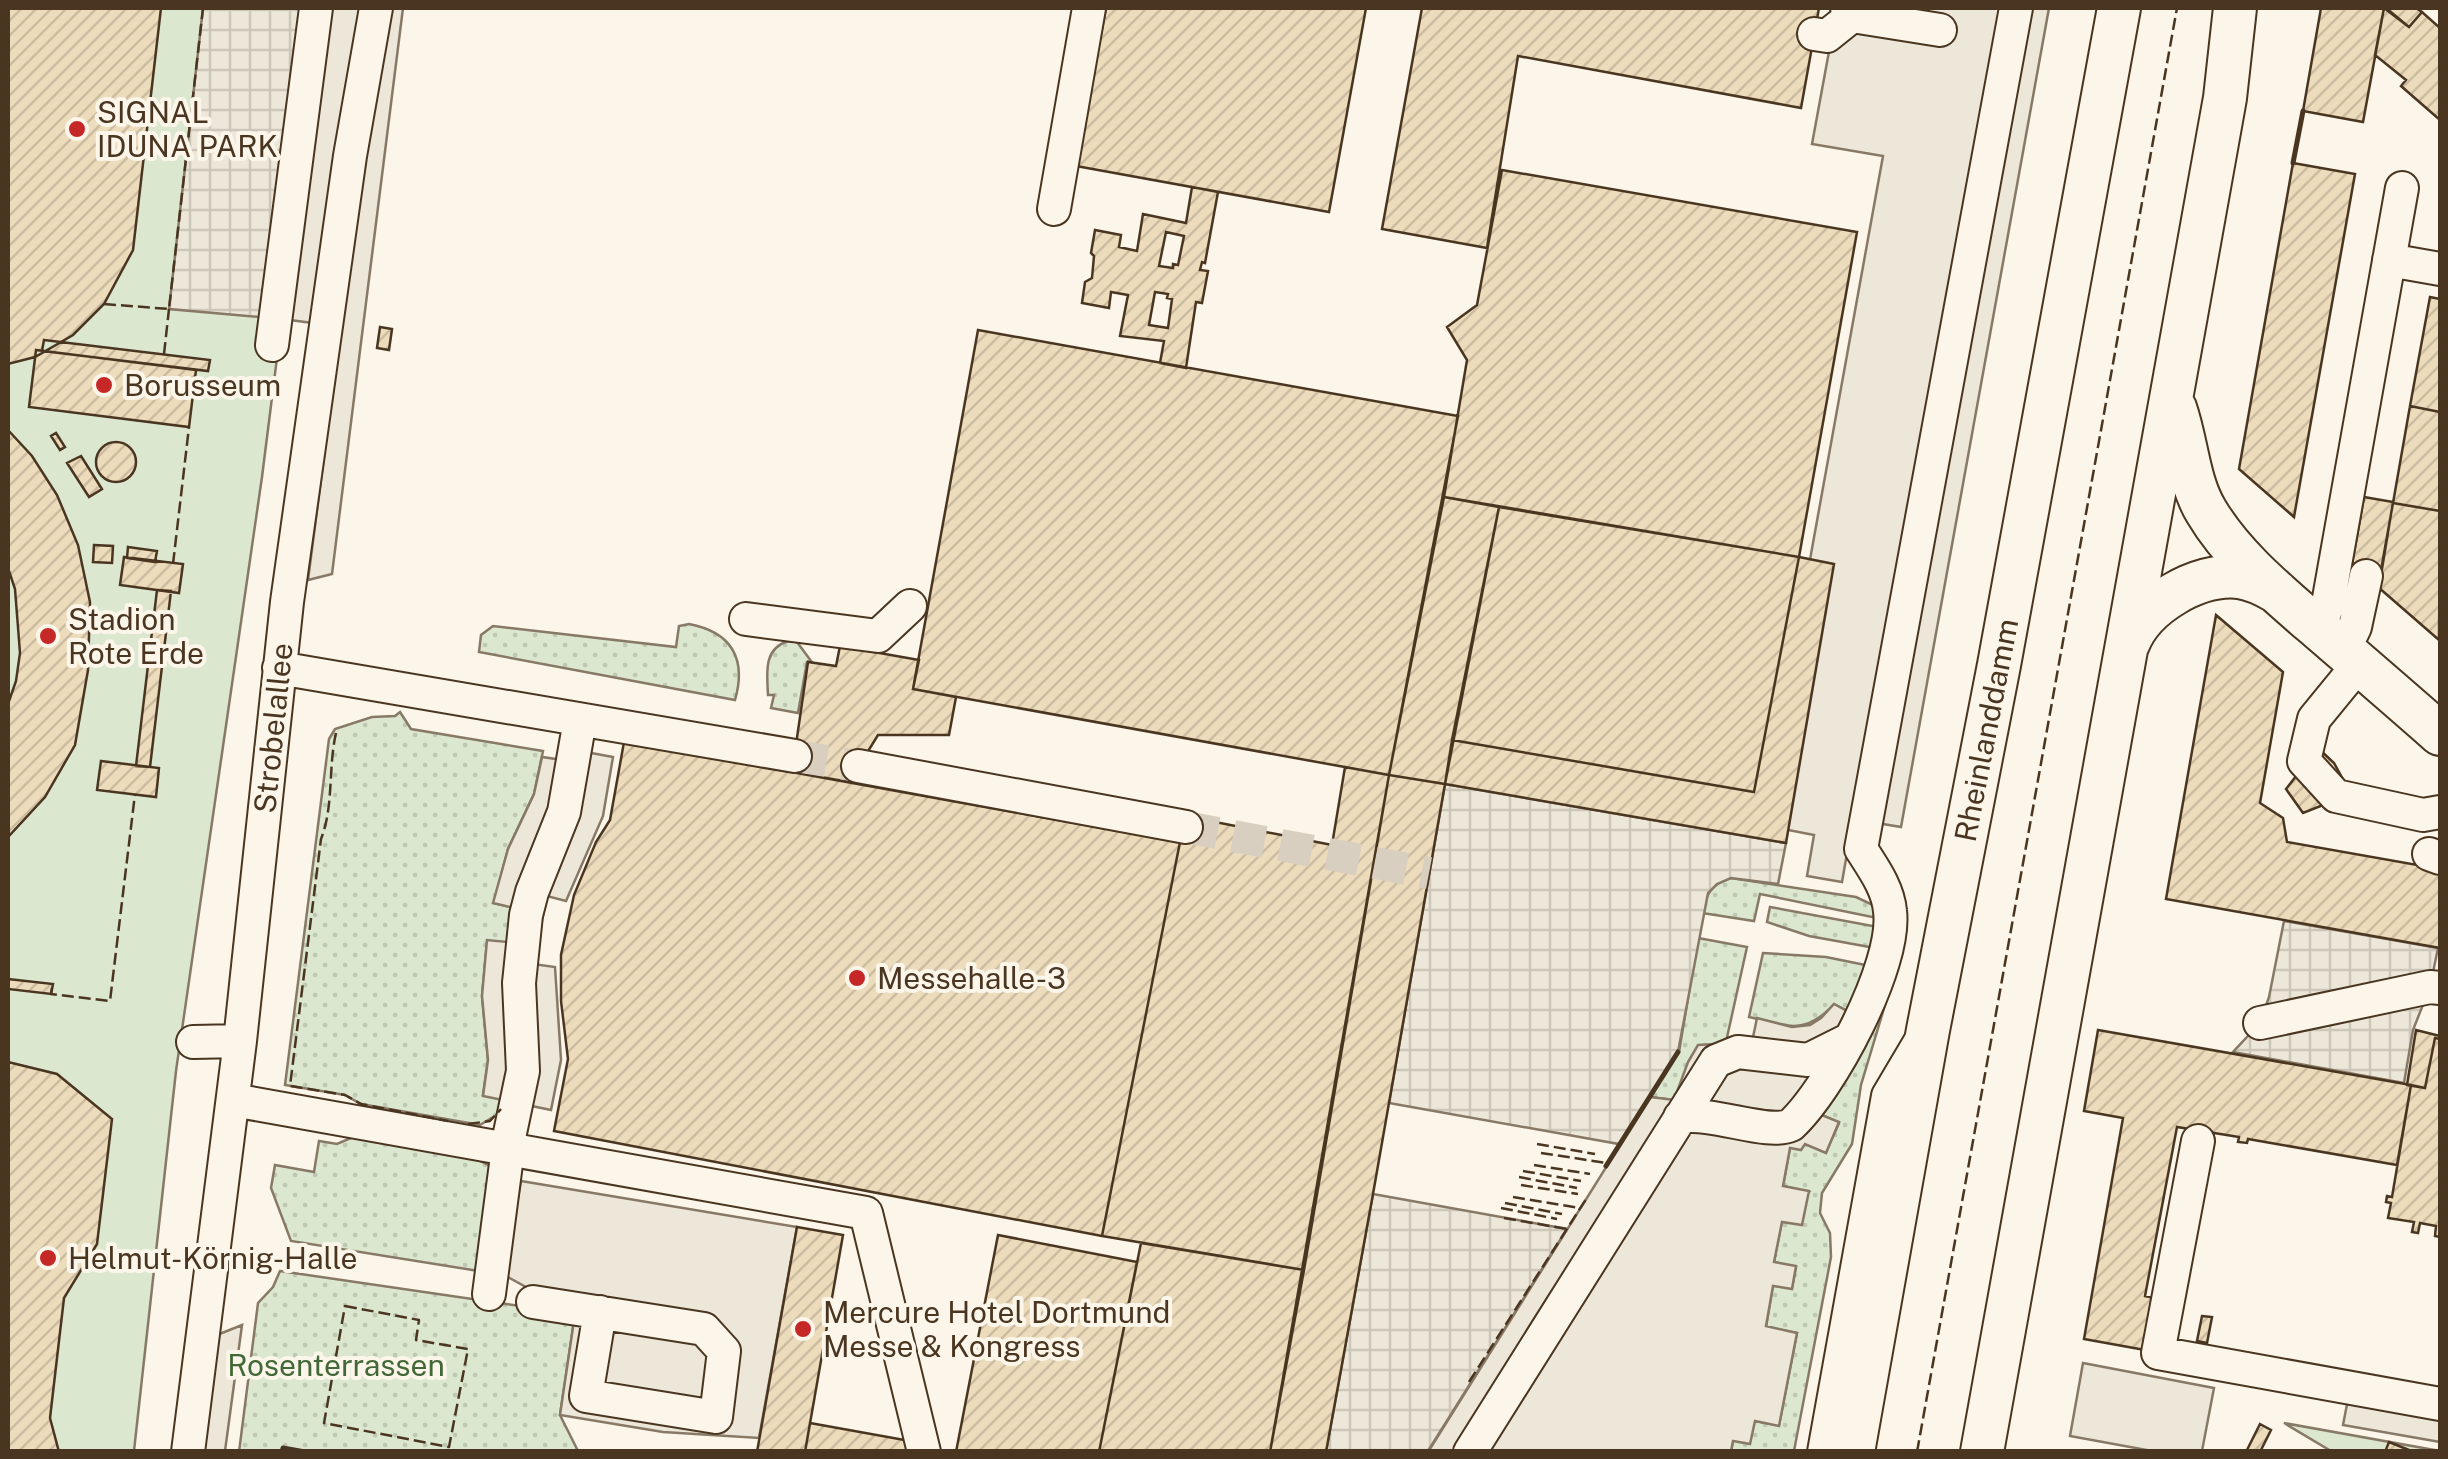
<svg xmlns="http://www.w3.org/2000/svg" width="2448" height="1459" font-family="'Public Sans',sans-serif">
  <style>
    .grass { fill: url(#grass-dots); stroke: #887966; stroke-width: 2.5 }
    .garden { fill: #dce7d0; stroke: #887966; stroke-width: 2.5 }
    .parking { fill: #ede7d9; stroke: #887966; stroke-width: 2.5 }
    .plaza { fill: url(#plaza-grid); stroke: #887966; stroke-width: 2.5 }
    .building { fill: url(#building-hatch); stroke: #4a3520; stroke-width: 2.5; fill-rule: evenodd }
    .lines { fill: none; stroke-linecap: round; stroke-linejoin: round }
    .minor-tunnel { stroke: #d8cfc1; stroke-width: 32; stroke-dasharray: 32 16; stroke-linecap: butt }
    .minor-casing { stroke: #4a3520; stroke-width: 36 }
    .major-casing { stroke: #4a3520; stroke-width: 46 }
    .minor { stroke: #fbf6e9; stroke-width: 32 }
    .major { stroke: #fbf6e9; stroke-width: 42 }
    .fence { stroke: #4a3520; stroke-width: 2.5; stroke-dasharray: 12 5; stroke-linecap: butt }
    .wall { stroke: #4a3520; stroke-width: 5 }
    .poi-dot { fill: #c62828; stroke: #fbf6e9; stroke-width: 4 }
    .labels { text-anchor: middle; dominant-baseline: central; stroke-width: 8; stroke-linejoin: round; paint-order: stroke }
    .poi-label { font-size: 30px; fill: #4a3520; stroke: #fbf6e9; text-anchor: start }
    .street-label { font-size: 30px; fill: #4a3520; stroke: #fbf6e9 }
    .park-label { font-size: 30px; fill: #436837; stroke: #fbf6e9 }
  </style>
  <defs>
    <pattern id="grass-dots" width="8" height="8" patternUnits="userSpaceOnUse" patternTransform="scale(2.5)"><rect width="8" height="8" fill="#dce7d0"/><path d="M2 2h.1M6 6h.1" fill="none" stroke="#bec7b2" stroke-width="1.8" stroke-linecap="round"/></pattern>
    <pattern id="plaza-grid" width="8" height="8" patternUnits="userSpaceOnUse" patternTransform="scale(2.5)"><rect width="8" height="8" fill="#ede7d9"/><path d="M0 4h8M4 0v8" fill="none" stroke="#cdc7ba"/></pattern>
    <pattern id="building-hatch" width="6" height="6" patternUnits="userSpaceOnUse" patternTransform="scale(2.5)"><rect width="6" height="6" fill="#ecdcbc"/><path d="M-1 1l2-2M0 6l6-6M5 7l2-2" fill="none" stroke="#ccbda1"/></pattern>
  </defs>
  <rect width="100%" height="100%" fill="#fbf6e9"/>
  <path class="grass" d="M689 624C731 632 747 658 735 700L479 652 481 635 493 626 676 647 679 626Z
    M788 641 797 642 811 661 807 662 798 713 771 708 774 695H768C767 673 763 649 788 641Z
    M400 712 411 729 543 751 534 794 508 849 494 903 515 908 507 943 487 941 482 996 488 1060 483 1095 504 1100 498 1114 480 1125 361 1104 345 1095 285 1085 329 739 335 729 372 717 395 716Z
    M1731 878 1856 897 1875 906 1882 919 1760 894 1754 921 1702 913C1706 894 1712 883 1731 878Z
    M1770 907 1878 927 1875 948 1809 936 1767 922Z
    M1698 938 1747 947 1726 1042 1674 1100 1650 1097 1679 1052Z
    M1763 953 1826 957 1875 967 1855 1015 1834 1004C1805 1036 1787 1026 1749 1017Z
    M1880 1003 1885 1005 1861 1085 1852 1144 1822 1193 1820 1213 1830 1233 1831 1257 1794 1451 1731 1452 1733 1441 1755 1421 1779 1425 1797 1333 1766 1327 1773 1285 1792 1288 1796 1267 1774 1262 1782 1221 1809 1192 1783 1186 1790 1148 1805 1144 1826 1152 1839 1123 1822 1115 1854 1062Z
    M353 1137 472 1157 495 1168 485 1272 291 1241 271 1188 275 1165 314 1172 319 1141 337 1144Z
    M280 1271 575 1314 560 1415 578 1451 239 1452 258 1303 273 1287Z"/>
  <path class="garden" d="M8 8H321L262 477 176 1071 134 1451 8 1452Z
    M2284 1423 2440 1451H2331Z"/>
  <path class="parking" d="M327 8H360L313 323 282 319Z
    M382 8H403L332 574 308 580Z
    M1837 8H2049L1901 827 1853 819 1842 882 1807 876 1814 835 1762 825 1883 156 1812 144Z
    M564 748 613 757 603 816 566 901 547 896 533 964 555 967 561 1060 551 1110 483 1096 488 1060 482 996 487 940 507 942 514 908 493 903 508 849 534 794 542 757 563 760Z
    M1834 1004 1864 1020 1809 1110 1839 1122 1826 1153 1805 1144 1801 1150 1790 1148 1783 1186 1809 1191 1802 1225 1782 1222 1774 1262 1796 1266 1792 1289 1773 1286 1766 1326 1797 1333 1779 1426 1755 1421 1750 1444 1733 1441 1731 1451 1428 1452 1650 1097 1674 1100 1688 1062 1698 1045 1752 1042 1757 1018 1792 1027 1810 1025 1821 1018Z
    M521 1181 797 1227 759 1438 663 1432 560 1415 575 1314 504 1275Z
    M242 1325 225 1451 202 1452 217 1335Z
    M2083 1363 2214 1388 2202 1451H2152L2070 1436Z
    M2349 1394 2440 1411V1442L2343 1425Z"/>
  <path class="plaza" d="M203 8H327L282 319 169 309Z
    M1445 784 1786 843 1778 884 1731 878 1717 884 1708 893 1678 1052 1619 1144 1389 1103Z
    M2284 921 2438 948 2430 987 2413 1030 2404 1083 2233 1052 2260 1023 2269 997Z
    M1373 1194 1567 1229 1428 1451 1326 1452Z"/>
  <path class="building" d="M8 8H161L133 250 104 304 73 335 35 357 8 364Z
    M1106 8H1366L1329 212 1076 166Z
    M1422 8H1819L1801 108 1518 56 1487 248 1382 229Z
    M2321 8H2384L2363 122 2303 111Z
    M2384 8 2409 27 2422 12 2440 28V120L2401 86 2406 80 2375 55Z
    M2386 8H2416L2422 12 2409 27Z
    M2293 163 2355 174 2294 517 2239 469Z
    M1502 170 1857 232 1799 557 1444 497 1467 360 1447 327 1477 305Z
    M1192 187 1218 192 1205 263 1202 262 1200 270 1208 271 1202 303 1196 302 1186 368 1160 363 1164 341 1120 336 1128 295 1111 292 1109 308 1082 303 1085 282 1092 278 1094 256 1091 253 1095 230 1121 235 1119 247 1137 251 1143 214 1186 223ZM1166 232 1184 236 1178 265 1173 264V268L1159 266ZM1155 292 1168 294 1167 298 1172 299 1168 328 1149 325Z
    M2430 297 2440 299V412L2410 406Z
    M380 327 392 329 389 350 377 348Z
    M978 330 1458 416 1389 775 913 689Z
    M44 340 210 360 208 371 42 351Z
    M36 350 196 370 189 427 29 407Z
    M2410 406 2440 412V511L2393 503Z
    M8 430 32 456 57 495 78 545 90 602 88 670 75 745 45 797 8 837V704L16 681 20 653 15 589 8 568Z
    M56 433 65 447 60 450 51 436Z
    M96 462a20 20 0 1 1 40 0a20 20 0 1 1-40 0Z
    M81 456 102 489 89 497 67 463Z
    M1444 497 1499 507 1445 784 1389 775Z
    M2364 497 2393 502 2379 587 2352 564Z
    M2393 503 2440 511 2439 640 2378 587Z
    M1499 507 1799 557 1754 792 1452 740Z
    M94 545 113 546 112 563 93 562Z
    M128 547 157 551 155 562 127 558Z
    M124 557 183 564 179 593 120 585Z
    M1799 557 1834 564 1786 843 1445 784 1452 740 1754 792Z
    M157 590 171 591 150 767 136 766Z
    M2216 615 2283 672 2260 803 2283 818 2287 842 2440 869V948L2166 899Z
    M840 646 919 660 913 689 956 697 949 735H878L849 782 792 772 808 662 836 666Z
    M624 742 1180 842 1102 1236 554 1131 568 1059 561 1001V955L574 895 596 842 610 820Z
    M2318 748 2334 763 2351 794 2303 813 2286 789Z
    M101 761 159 768 156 797 97 790Z
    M1345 767 1389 775 1304 1270 1102 1236 1180 842 1190 817 1332 845Z
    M1389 775 1445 784 1373 1194 1326 1452H1270Z
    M8 979 53 984 51 994 8 989Z
    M2098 1030 2411 1085 2397 1165 2248 1139 2247 1143 2238 1142 2239 1137 2177 1127 2145 1296 2154 1298 2145 1350 2084 1339 2123 1118 2084 1111Z
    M2416 1030 2440 1036V1039L2435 1038 2425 1088 2407 1085Z
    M2435 1038 2440 1039V1237L2435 1236 2436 1226 2420 1223 2418 1233 2412 1232 2414 1222 2388 1218 2391 1203 2386 1202 2387 1196 2392 1197 2411 1085 2425 1088Z
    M8 1062 57 1074 112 1119 97 1244 64 1298 50 1418 59 1452H8Z
    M797 1227 843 1235 805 1452H757Z
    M998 1235 1137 1262 1099 1452H956Z
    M1141 1243 1304 1270 1270 1452H1099Z
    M2202 1316 2212 1317 2207 1343 2197 1341Z
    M810 1423 910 1441 908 1452H805Z
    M2260 1424 2271 1430 2260 1452H2246Z
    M2389 1442 2409 1450 2408 1452H2385Z"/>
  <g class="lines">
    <path class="minor-tunnel" d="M795 756 858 766
      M1186 827 1429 873"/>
    <g class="minor-casing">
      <path id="minor" d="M1847 8 1852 16 1940 30
        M1814 34 1827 36 1852 16
        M1054 209 1089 8
        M2389 260 2440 269
        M272 345 316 8
        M746 619 878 636 910 606
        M2319 629 2328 604 2402 188
        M2344 650 2355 627 2366 576
        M2359 664 2314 719 2304 761 2336 796 2423 815 2440 812
        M279 668 795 756
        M858 766 1186 827
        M2429 854 2440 858
        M2260 1023 2430 987 2440 988
        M193 1042 240 1041
        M233 1100 866 1213 924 1452
        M1680 1117C1714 1111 1767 1136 1791 1125 1830 1089 1897 965 1890 911 1888 888 1873 868 1861 849L2016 8
        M2198 1141 2158 1353 2440 1404
        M489 1294 510 1133 523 1071 519 983 526 915 532 892 564 812 580 720
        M533 1302 704 1329 724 1351 716 1417 586 1396 600 1312
        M188 1452 240 1041 287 602 350 156 376 8
        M1470 1452 1716 1061 1738 1052 1808 1060 1848 1040
        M1824 1452 1888 1096 1920 1042"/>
    </g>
    <g class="major-casing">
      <path id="major" d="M2175 408C2187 442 2188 481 2206 511 2232 555 2274 590 2312 623 2355 660 2398 697 2440 734
        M2128 644C2143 605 2197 573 2239 577 2253 579 2265 585 2277 592
        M1853 1452 1928 1030 1999 665 2119 8
        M1982 1452 2225 98 2235 8"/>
    </g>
    <use href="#minor" class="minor"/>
    <use href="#major" class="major"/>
    <path class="fence" d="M104 304 169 309 203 8
      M164 354 169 309
      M173 564 189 427
      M336 733C328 768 334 806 321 839L290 1086 345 1095 361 1104 448 1121
      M52 988 51 994 110 1001 135 794
      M468 1124 490 1121 501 1109
      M1537 1144 1595 1154
      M1541 1153 1607 1163
      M1534 1165 1590 1174
      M1523 1171 1581 1181
      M1519 1177 1577 1188
      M1521 1185 1578 1194
      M1513 1197 1580 1208
      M1505 1203 1562 1214
      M1501 1208 1557 1219
      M1504 1218 1567 1229
      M345 1306 419 1320 416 1340 468 1349 449 1447 324 1423Z
      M1469 1382 1588 1196
      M1917 1452 2177 8"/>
    <path class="wall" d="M2293 163 2303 111
      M1606 1166 1678 1052
      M282 1452 283 1448 305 1452"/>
  </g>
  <g class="poi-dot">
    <circle cx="77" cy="129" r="10"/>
    <circle cx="104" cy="385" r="10"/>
    <circle cx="48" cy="636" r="10"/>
    <circle cx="857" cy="978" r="10"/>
    <circle cx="48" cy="1258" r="10"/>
    <circle cx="803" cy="1329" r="10"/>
  </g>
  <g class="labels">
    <g class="poi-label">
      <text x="97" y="112">SIGNAL<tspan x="97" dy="34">IDUNA PARK</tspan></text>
      <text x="124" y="385">Borusseum</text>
      <text x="68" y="619">Stadion<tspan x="68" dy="34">Rote Erde</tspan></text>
      <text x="877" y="978">Messehalle-3</text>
      <text x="68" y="1258">Helmut-Körnig-Halle</text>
      <text x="823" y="1312">Mercure Hotel Dortmund<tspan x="823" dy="34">Messe &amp; Kongress</tspan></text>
    </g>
    <g class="street-label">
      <text transform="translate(273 728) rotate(-84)">Strobelallee</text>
      <text transform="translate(1986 730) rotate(-79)">Rheinlanddamm</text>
    </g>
    <g class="park-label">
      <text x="336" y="1365">Rosenterrassen</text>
    </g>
  </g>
  <rect width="2448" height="1459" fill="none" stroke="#4a3520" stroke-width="20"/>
</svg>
